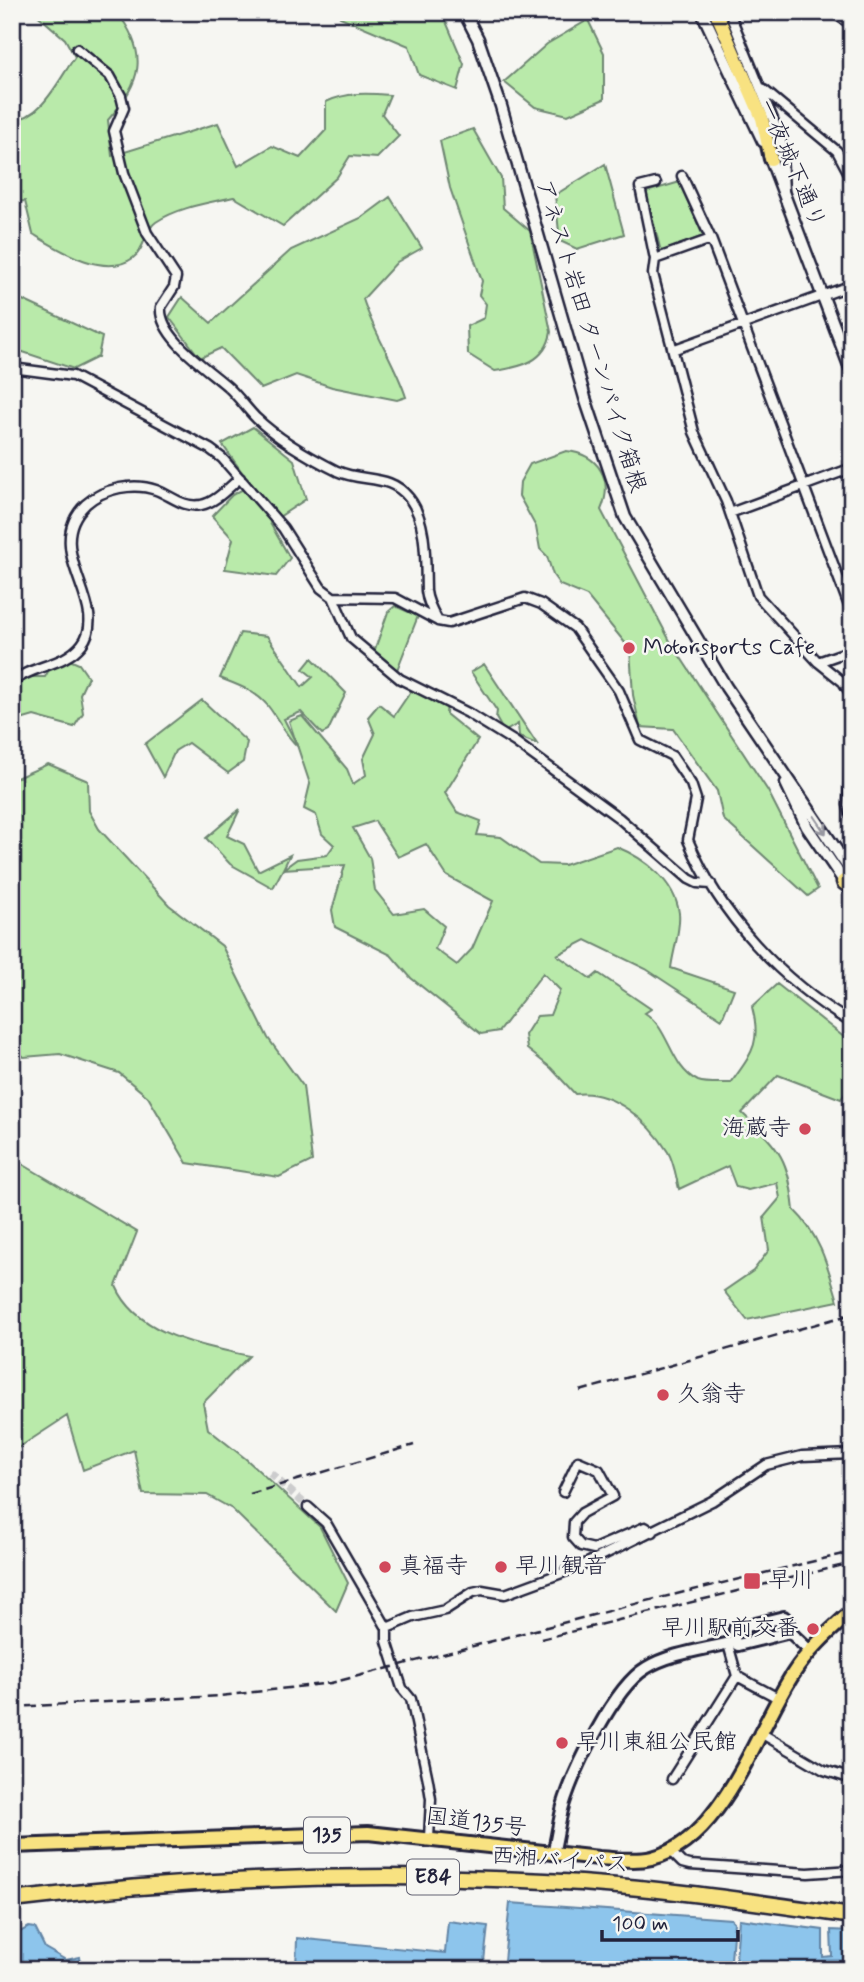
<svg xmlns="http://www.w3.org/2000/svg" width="864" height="1982" font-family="Mynerve,'Klee One',sans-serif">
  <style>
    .green { fill: #b9eaaa; stroke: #6e8672; stroke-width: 2; fill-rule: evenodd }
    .water { fill: #8dc5ec; stroke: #6284a5; stroke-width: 2 }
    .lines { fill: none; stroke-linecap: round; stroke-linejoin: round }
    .minor-tunnel { stroke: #cccccd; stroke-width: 8; stroke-dasharray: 8 4; stroke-linecap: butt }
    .minor-casing { stroke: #22223b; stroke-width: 13 }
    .tertiary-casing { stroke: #22223b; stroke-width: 15 }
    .secondary-casing { stroke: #22223b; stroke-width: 16 }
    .trunk-casing { stroke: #22223b; stroke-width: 18 }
    .motorway-casing { stroke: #22223b; stroke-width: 19 }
    .minor { stroke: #f6f6f2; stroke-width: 8 }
    .tertiary { stroke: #f6f6f2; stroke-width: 10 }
    .secondary { stroke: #f6f6f2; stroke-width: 10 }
    .trunk { stroke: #f8e281; stroke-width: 12 }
    .motorway { stroke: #f8e281; stroke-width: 14 }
    .rail { stroke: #22223b; stroke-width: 2.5; stroke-dasharray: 10 5; stroke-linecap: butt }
    .oneway { stroke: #9797a0 }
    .poi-dot { fill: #d1495b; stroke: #f6f6f2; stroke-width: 2.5 }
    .labels { text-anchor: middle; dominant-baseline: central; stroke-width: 5; stroke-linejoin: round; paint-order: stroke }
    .shield { fill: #f6f6f2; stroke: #626272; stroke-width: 2 }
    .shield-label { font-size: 21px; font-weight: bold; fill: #22223b }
    .street-label { font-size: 23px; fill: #22223b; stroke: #f6f6f2 }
    .poi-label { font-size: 23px; fill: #22223b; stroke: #f6f6f2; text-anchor: start }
  </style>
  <rect width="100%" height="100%" fill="#f6f6f2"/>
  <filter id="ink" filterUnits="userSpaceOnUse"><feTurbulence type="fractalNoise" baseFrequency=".0143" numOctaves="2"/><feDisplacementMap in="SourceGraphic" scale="14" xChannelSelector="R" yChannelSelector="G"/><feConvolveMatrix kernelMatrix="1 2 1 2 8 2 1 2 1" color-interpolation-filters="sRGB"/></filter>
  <g filter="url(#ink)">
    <path class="green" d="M34 12H117C150 55 141 83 108 120L112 156 218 123 238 166 272 146 300 158 326 130V102C347 92 367 93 390 95L382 114 399 136 377 158 350 156 337 177 283 226 234 197C208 203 179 207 156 222 145 229 145 250 133 258 104 279 58 249 33 234L25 201 15 202 12 208V120C42 119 59 79 75 57L65 39Z
      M337 12H442L464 64 457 90 419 75 409 46 340 17Z
      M588 20 604 53V99L568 115 535 107 504 82 547 44Z
      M473 129 501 178 503 208 530 231 551 332C546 362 521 367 495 371L468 354 467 326 484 318 486 304 479 295 482 281 450 188 440 141Z
      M605 164 624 234 577 249 560 241 555 195Z
      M680 182 703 236 661 252 646 192Z
      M390 197 422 248 397 262 363 299C374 334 395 363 406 397L397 400 332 387 296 375 261 389 221 348 200 358 169 317 182 297 211 323 291 250 363 217Z
      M12 295 102 337 98 357 74 369 23 352 12 351Z
      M253 427 294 460 306 499 270 523 290 558 276 576 225 569 233 539 212 516 232 495 251 485 222 444Z
      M566 451C599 454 614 480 601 510L670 641 768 791 818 889 808 896 723 819 717 791 673 729 640 727 633 695 630 649 587 596 560 585 553 575 547 556 540 549 536 527 519 496 520 482 530 464Z
      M395 606 418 616 397 670 374 652 388 612Z
      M240 633 267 636 302 687 313 677 303 669 312 658 346 693 328 731 322 734 301 712 284 719 298 747C285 735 279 720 268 706 256 691 238 685 220 678Z
      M65 658 79 664 88 677 80 694 83 713 74 727 34 716 17 721 20 733 12 738V689L29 677H45L51 666Z
      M484 664 537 744 519 737 518 724 504 732 496 718 497 711 471 672Z
      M415 685 447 702 446 714 478 740 445 793 457 812 481 821 477 835 501 837 539 864 564 865 617 847C644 858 675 881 679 913 681 929 673 951 671 968L734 989 722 1019 646 969 586 940 557 955 591 979 598 973 651 1009 645 1013C670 1029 670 1067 698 1081 706 1084 722 1083 731 1083 751 1054 762 1044 752 1007L777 984 845 1038 852 1084 841 1099 778 1075 742 1113C780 1150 788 1156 794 1210 820 1235 828 1267 838 1301L747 1320 724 1291 753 1271 769 1250 764 1217 780 1198 777 1183 748 1190 736 1187 728 1166 679 1189C676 1177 674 1162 668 1152 649 1121 612 1089 575 1094L551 1068 527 1049 525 1035 537 1016 550 1015 560 990 543 973 499 1031 481 1034 411 978 391 955 335 927 332 910 345 865 283 869 273 888 230 864 206 838 240 809 227 836 244 844 258 871 290 855 283 869 297 859 327 855 334 845 322 834 316 815 304 809 310 784 289 721 302 716 347 769 353 784 366 775 363 759 375 734 368 717 379 704 394 716ZM375 821 398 857 426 844 447 876 493 901 472 949 457 965 435 949 444 926 424 909 394 914 375 890 370 858 353 828Z
      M202 700 247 742 243 762 228 773 188 743 175 751 163 777 145 744Z
      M48 764 88 781 89 811 99 829 169 905 222 946 268 1038 303 1086 312 1161 279 1177 187 1163 148 1097 119 1073 60 1054 24 1057 12 1046V780Z
      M12 1158 137 1232 116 1286C138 1336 201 1345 249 1356L203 1403 208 1429 246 1459 320 1527 348 1583 336 1611 232 1509 207 1495 143 1494 134 1450 83 1470 67 1416 12 1452Z"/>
    <path class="water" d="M510 1903 731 1919 734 1922 731 1960H736L739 1919 823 1930V1957L832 1956 831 1930 852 1931V1970H503Z
      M448 1921 488 1926 483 1970H296L297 1938 445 1953Z
      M29 1927 35 1928 45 1948 66 1960 80 1957 82 1970H12V1936Z"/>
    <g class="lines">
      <path class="minor-tunnel" d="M270 1473 308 1507"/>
      <g class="minor-casing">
        <path id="minor" d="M729 12 781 139 784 190
          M833 12 852 25
          M77 49 110 76 121 96 124 108 114 131 124 173 147 233 176 277 174 287 161 307C158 337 208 369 228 387 238 396 246 408 256 418 279 440 309 457 337 471 363 483 390 473 409 498 428 522 425 563 426 591 427 602 433 612 438 621
          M764 90 837 151 852 179
          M682 176 711 239 852 614
          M656 183 640 187 655 259 653 274 694 432 726 501 758 596 818 662 843 682 852 696
          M655 259 711 239
          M675 349 852 285
          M12 368 73 376 210 449 222 458 283 528 321 588 333 597 395 598 438 621 449 623 525 598 541 604 575 628 619 691 640 740 672 756 691 784 696 799 688 840C720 916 781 981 852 1023
          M730 513 852 468
          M333 597 351 638 400 679 468 713 515 742 619 818 689 879 697 883 711 884
          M818 662 852 650
          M12 682C32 665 65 666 82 644 112 605 39 549 86 504 104 488 134 482 156 490 172 496 183 508 201 505 216 502 228 488 240 478
          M852 743 848 805 852 821
          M563 1492 578 1461 599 1470 613 1496 582 1513 574 1522 573 1537 581 1546 594 1549 645 1527 653 1532
          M308 1507 326 1523 387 1628V1641L402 1688 411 1699 428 1780 431 1799 429 1838
          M387 1628 413 1617 445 1610 473 1592 482 1590 505 1594 581 1566 712 1501 766 1465 802 1456 852 1454
          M728 1644 737 1676
          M759 1732 824 1770 852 1779
          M672 1779 737 1676 778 1698
          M670 1851 682 1863 690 1865 808 1873 852 1870"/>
      </g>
      <g class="tertiary-casing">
        <path id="tertiary" d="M464 12 478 39 501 106 585 398 625 517 726 687 852 873
          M702 12 763 141
          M769 155 852 373
          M786 783 807 827 848 887"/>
      </g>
      <g class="secondary-casing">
        <path id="secondary" d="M734 1642 735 1629 784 1617 789 1623 790 1632 810 1651
          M553 1854C557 1838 559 1821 563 1806 574 1770 614 1687 646 1668 670 1653 707 1649 734 1642L738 1645 790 1632"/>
      </g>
      <g class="trunk-casing">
        <path id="trunk" d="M716 12 762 118 771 159
          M12 1846 368 1833 599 1858C617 1859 635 1862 652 1858 723 1841 757 1729 793 1674 808 1650 831 1630 852 1611"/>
      </g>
      <g class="motorway-casing">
        <path id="motorway" d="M844 882 852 888
          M12 1900C190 1878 367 1872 546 1881 649 1886 750 1901 852 1916"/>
      </g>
      <use href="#minor" class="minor"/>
      <use href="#tertiary" class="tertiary"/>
      <use href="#secondary" class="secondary"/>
      <use href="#trunk" class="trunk"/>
      <use href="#motorway" class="motorway"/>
      <path class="rail" d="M580 1391 852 1314
        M250 1494 414 1445
        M541 1639 852 1563
        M12 1707 220 1696 331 1683 643 1602 852 1552"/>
    </g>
    <defs><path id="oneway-shaft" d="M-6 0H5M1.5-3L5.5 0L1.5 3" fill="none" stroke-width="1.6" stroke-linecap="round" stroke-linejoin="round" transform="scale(1.75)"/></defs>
    <use class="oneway" href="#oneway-shaft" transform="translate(820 825) rotate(56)"/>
  </g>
  <g class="poi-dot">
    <circle cx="629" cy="648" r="7"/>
    <circle cx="805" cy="1129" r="7"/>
    <circle cx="663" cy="1395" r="7"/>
    <circle cx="385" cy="1567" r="7"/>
    <circle cx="501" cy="1567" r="7"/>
    <rect x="743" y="1572" width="18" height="18" rx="3.5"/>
    <circle cx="813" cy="1629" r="7"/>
    <circle cx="562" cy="1743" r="7"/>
  </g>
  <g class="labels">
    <g class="shield">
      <rect x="304" y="1817.5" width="46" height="35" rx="5"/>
      <rect x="407" y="1859.5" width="52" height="35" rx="5"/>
    </g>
    <g class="shield-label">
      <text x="327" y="1835">135</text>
      <text x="433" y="1877">E84</text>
    </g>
    <g class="street-label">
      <text transform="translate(791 164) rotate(67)">一夜城下通り</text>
      <text transform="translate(590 336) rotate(73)">アネスト岩田 ターンパイク箱根</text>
      <text transform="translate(476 1823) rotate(7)">国道135号</text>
      <text transform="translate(560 1861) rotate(4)">西湘バイパス</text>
    </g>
    <g class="poi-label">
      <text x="643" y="648">Motorsports Cafe</text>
      <text x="791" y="1129" text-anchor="end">海蔵寺</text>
      <text x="677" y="1395">久翁寺</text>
      <text x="399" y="1567">真福寺</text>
      <text x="515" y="1567">早川観音</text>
      <text x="768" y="1581">早川</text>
      <text x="799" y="1629" text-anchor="end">早川駅前交番</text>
      <text x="576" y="1743">早川東組公民館</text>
    </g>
  </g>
  <rect width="864" height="1982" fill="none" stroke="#f6f6f2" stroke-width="42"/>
  <rect x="21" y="21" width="822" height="1940" fill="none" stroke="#22223b" stroke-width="2.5" filter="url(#ink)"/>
  <path d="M602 1930v10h136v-10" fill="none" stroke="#22223b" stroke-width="3.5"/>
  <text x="612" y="1930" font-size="21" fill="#22223b" stroke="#f6f6f2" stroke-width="5" paint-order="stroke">100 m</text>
</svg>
